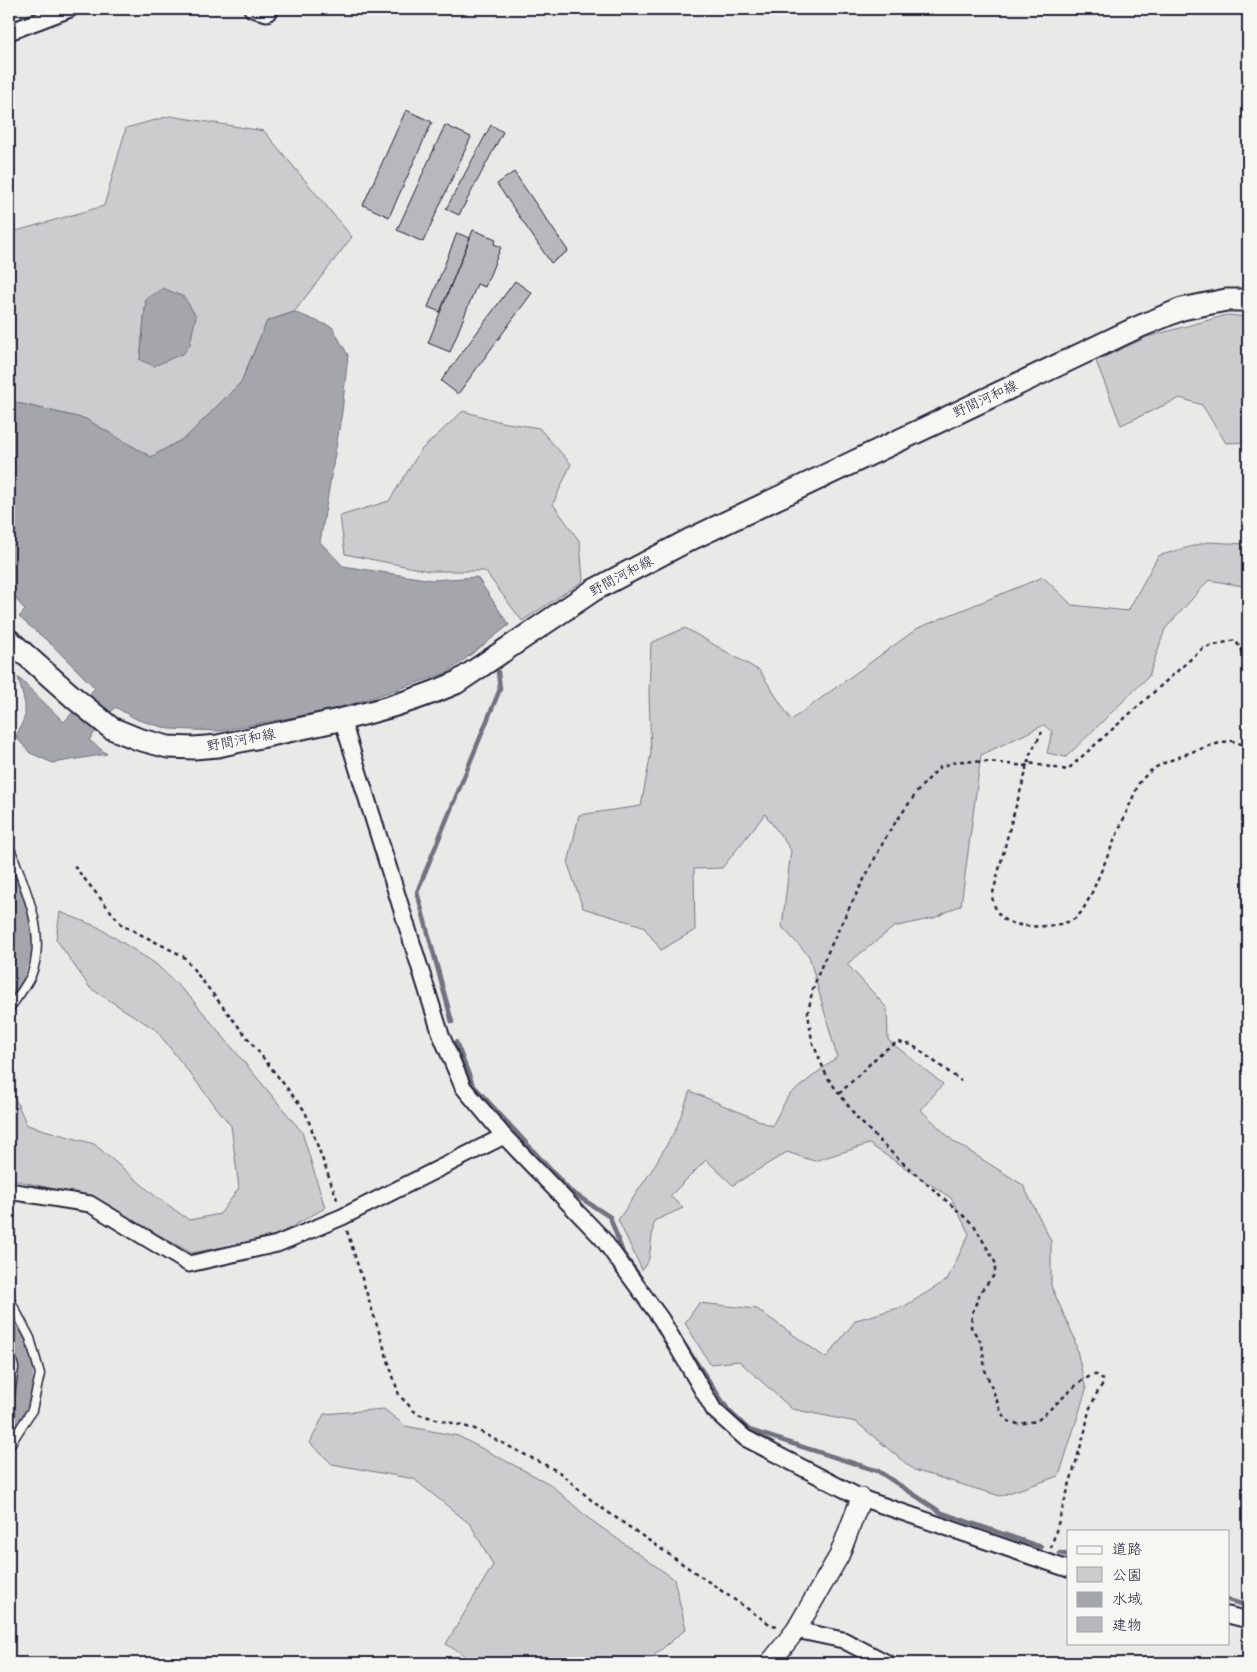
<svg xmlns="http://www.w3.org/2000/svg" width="1257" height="1672" font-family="'Comic Neue','Klee One',sans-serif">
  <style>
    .green { fill: #ccccce; stroke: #777784; fill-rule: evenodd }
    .water { fill: #a5a5ac; stroke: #71717f }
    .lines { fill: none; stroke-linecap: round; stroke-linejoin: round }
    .stream { stroke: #71717f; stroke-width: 4.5 }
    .canal { stroke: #a5a5ac; stroke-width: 16 }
    .building { fill: #b8b8bc; stroke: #22223b }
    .service-casing { stroke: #22223b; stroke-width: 11 }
    .minor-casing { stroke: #22223b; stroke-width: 19 }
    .tertiary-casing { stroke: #22223b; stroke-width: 22 }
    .secondary-casing { stroke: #22223b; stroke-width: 25 }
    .path { stroke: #22223b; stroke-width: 2.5; stroke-dasharray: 4 4; stroke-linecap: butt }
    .service { stroke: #f6f6f2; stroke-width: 8 }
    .minor { stroke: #f6f6f2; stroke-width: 15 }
    .tertiary { stroke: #f6f6f2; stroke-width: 19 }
    .secondary { stroke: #f6f6f2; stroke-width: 21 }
    .labels { text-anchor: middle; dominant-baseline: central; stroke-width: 4.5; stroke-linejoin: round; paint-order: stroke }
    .street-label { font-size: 14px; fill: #22223b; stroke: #f6f6f2 }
  </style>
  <rect width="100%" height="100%" fill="#e9e9e7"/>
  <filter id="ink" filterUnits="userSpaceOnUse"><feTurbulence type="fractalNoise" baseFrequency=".02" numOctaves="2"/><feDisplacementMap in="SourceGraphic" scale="10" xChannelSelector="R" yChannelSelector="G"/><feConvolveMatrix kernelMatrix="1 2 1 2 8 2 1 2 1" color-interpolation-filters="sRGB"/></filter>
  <g filter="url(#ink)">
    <path class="green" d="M170 116 264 131 352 237 294 312 267 321 241 382 186 437 151 457 86 419 9 401V233L104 206 126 128ZM163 289 140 360 146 299Z
      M1227 315 1248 317V442L1226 443 1202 405 1180 398 1121 425 1096 361 1147 337Z
      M463 411 501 422 539 428 571 464 553 504 580 542 583 581 522 621 485 571H429L345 554 340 516 389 501 421 450Z
      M1207 542 1248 544V587L1209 580 1165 629 1149 676 1066 757 1047 753 1052 732 1044 725 981 755 961 905 934 918 894 927 847 964 887 1008 888 1040 943 1084 921 1110 953 1141 1023 1185 1051 1241V1286L1074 1337 1086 1390 1059 1476 1000 1496 914 1470 856 1422 792 1409 739 1361 710 1364 685 1323 699 1303 757 1309 826 1358 856 1320 905 1306 947 1280 969 1234 951 1198 869 1144 814 1161 787 1152 733 1185 706 1160 670 1196 683 1208 654 1221 649 1259 642 1270 618 1220 650 1173 676 1129 690 1091 772 1126 788 1096 837 1057 809 956 782 927 791 850 765 814 722 868 694 869 695 930 661 950 643 926 583 908 568 864 579 815 641 806 651 753 649 692 651 643 685 628 760 671 791 720 918 628 1043 577 1072 605 1128 611 1158 556Z
      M60 912 98 927 156 964 191 998 302 1132 325 1208 272 1238 191 1253 94 1198 14 1180 9 1172V1094H13L27 1125 94 1144 154 1195 189 1220 220 1214 239 1188 231 1126 156 1030 90 988 56 939Z
      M384 1409 405 1426 458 1436 550 1484 588 1518 674 1579 686 1629 645 1663H477L446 1644 493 1565 471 1525 414 1479 332 1464 310 1443 324 1414Z"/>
    <path class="water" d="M163 288 184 297 196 316 190 344 184 353 154 366 140 360 146 299Z
      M294 312 332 327 348 355 342 412 320 542 343 566 432 580 477 577 509 625 447 673 337 709 219 731 170 729 138 720 115 707 89 740 107 754 53 763 30 753 16 737 25 716V704L18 677 64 722 95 688 51 644 19 617 25 610 9 591V401L86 419 151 457 186 437 241 382 267 321Z"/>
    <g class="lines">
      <path class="stream" d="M452 1022 417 892 500 689 498 672
        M456 1042 473 1085 570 1191 610 1217 623 1253 641 1278
        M678 1335 729 1411 749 1430 878 1471 942 1513 1041 1547
        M1060 1553 1068 1555
        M1228 1600 1248 1606"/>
      <path class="canal" d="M9 881 22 915 24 952 14 980 9 987
        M9 1323C25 1350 30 1372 20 1403 18 1410 13 1418 9 1424"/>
    </g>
    <path class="building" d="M406 110 432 122 389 217 363 205Z
      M445 125 471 137 423 242 397 230Z
      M491 125 503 132 459 215 446 209Z
      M514 172 568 251 551 263 497 184Z
      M473 230 496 239 494 244 501 247 485 287 477 284 450 352 428 343Z
      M457 233 470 238 440 312 428 307Z
      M515 281 532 293 458 394 441 381Z"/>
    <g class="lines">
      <g class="service-casing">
        <path id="service" d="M9 846C24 885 47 932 32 973 28 984 16 999 9 1009
          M9 1298 30 1338 40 1374 32 1410 9 1446
          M9 1348 14 1368 9 1401"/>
      </g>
      <g class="minor-casing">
        <path id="minor" d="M252 9 267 13 271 9
          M9 32 70 9
          M342 719 441 1035 463 1087 504 1136 602 1238 661 1319 714 1410 745 1438 861 1498 1068 1569
          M9 1191 90 1204 189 1264 277 1244 342 1217 504 1136
          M1228 1615 1248 1620
          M796 1630 843 1640 887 1663"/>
      </g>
      <g class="tertiary-casing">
        <path id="tertiary" d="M770 1663 796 1630 839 1556 861 1498"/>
      </g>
      <g class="secondary-casing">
        <path id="secondary" d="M9 640 73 697 111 728 138 739 168 747 194 748 218 746C298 728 381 716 456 683L594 590 689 540 1136 328 1182 309 1226 300H1248"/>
      </g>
      <path class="path" d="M1029 763 1028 758 1042 732
        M1026 766V772L1011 823 992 897C994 905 996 912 1002 918 1016 930 1058 928 1074 919 1082 914 1085 905 1090 897L1139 783C1145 776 1151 769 1160 765 1174 758 1216 742 1231 741 1237 741 1243 745 1248 749
        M74 866 122 925 183 956 305 1111 338 1202
        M9 936 10 955 9 959
        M839 1094 883 1051 898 1042 912 1045 961 1081
        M347 1231 399 1395 417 1414 475 1429 559 1472 596 1504 771 1625 779 1626
        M1051 1548 1085 1431 1089 1410 1098 1391 1102 1385 1103 1380 1097 1375H1092L1080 1382 1037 1421 1018 1424 1008 1421 1002 1414 985 1370 982 1344 971 1327 972 1313 981 1291 995 1274V1262L974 1225 894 1155 858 1119 827 1077 812 1041 808 1013 812 992 820 969 844 918 888 833 920 788 940 767 958 761 990 762 1026 766 1029 763 1067 770 1203 648 1235 640 1243 652 1248 687"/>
      <use href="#service" class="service"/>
      <use href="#minor" class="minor"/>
      <use href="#tertiary" class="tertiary"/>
      <use href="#secondary" class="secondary"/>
    </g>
  </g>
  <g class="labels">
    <g class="street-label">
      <text transform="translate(985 399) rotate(-25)">野間河和線</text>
      <text transform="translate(621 576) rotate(-28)">野間河和線</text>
      <text transform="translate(241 740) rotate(-11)">野間河和線</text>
    </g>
  </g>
  <rect width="1257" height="1672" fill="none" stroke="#f6f6f2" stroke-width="30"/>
  <rect x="15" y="15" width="1227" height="1642" fill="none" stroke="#22223b" stroke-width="2" filter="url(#ink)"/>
  <rect x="1067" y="1530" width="162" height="115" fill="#f6f6f2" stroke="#a1a1a9"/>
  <rect x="1077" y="1546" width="25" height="8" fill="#f6f6f2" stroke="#a1a1a9"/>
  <text x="1112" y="1554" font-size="15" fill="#22223b">道路</text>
  <rect x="1077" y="1567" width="25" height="15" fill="#ccccce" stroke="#a1a1a9"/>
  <text x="1112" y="1580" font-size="15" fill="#22223b">公園</text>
  <rect x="1077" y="1592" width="25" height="15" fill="#a5a5ac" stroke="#a1a1a9"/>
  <text x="1112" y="1604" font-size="15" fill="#22223b">水域</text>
  <rect x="1077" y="1617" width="25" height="15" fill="#b8b8bc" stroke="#a1a1a9"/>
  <text x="1112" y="1630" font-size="15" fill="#22223b">建物</text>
</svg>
